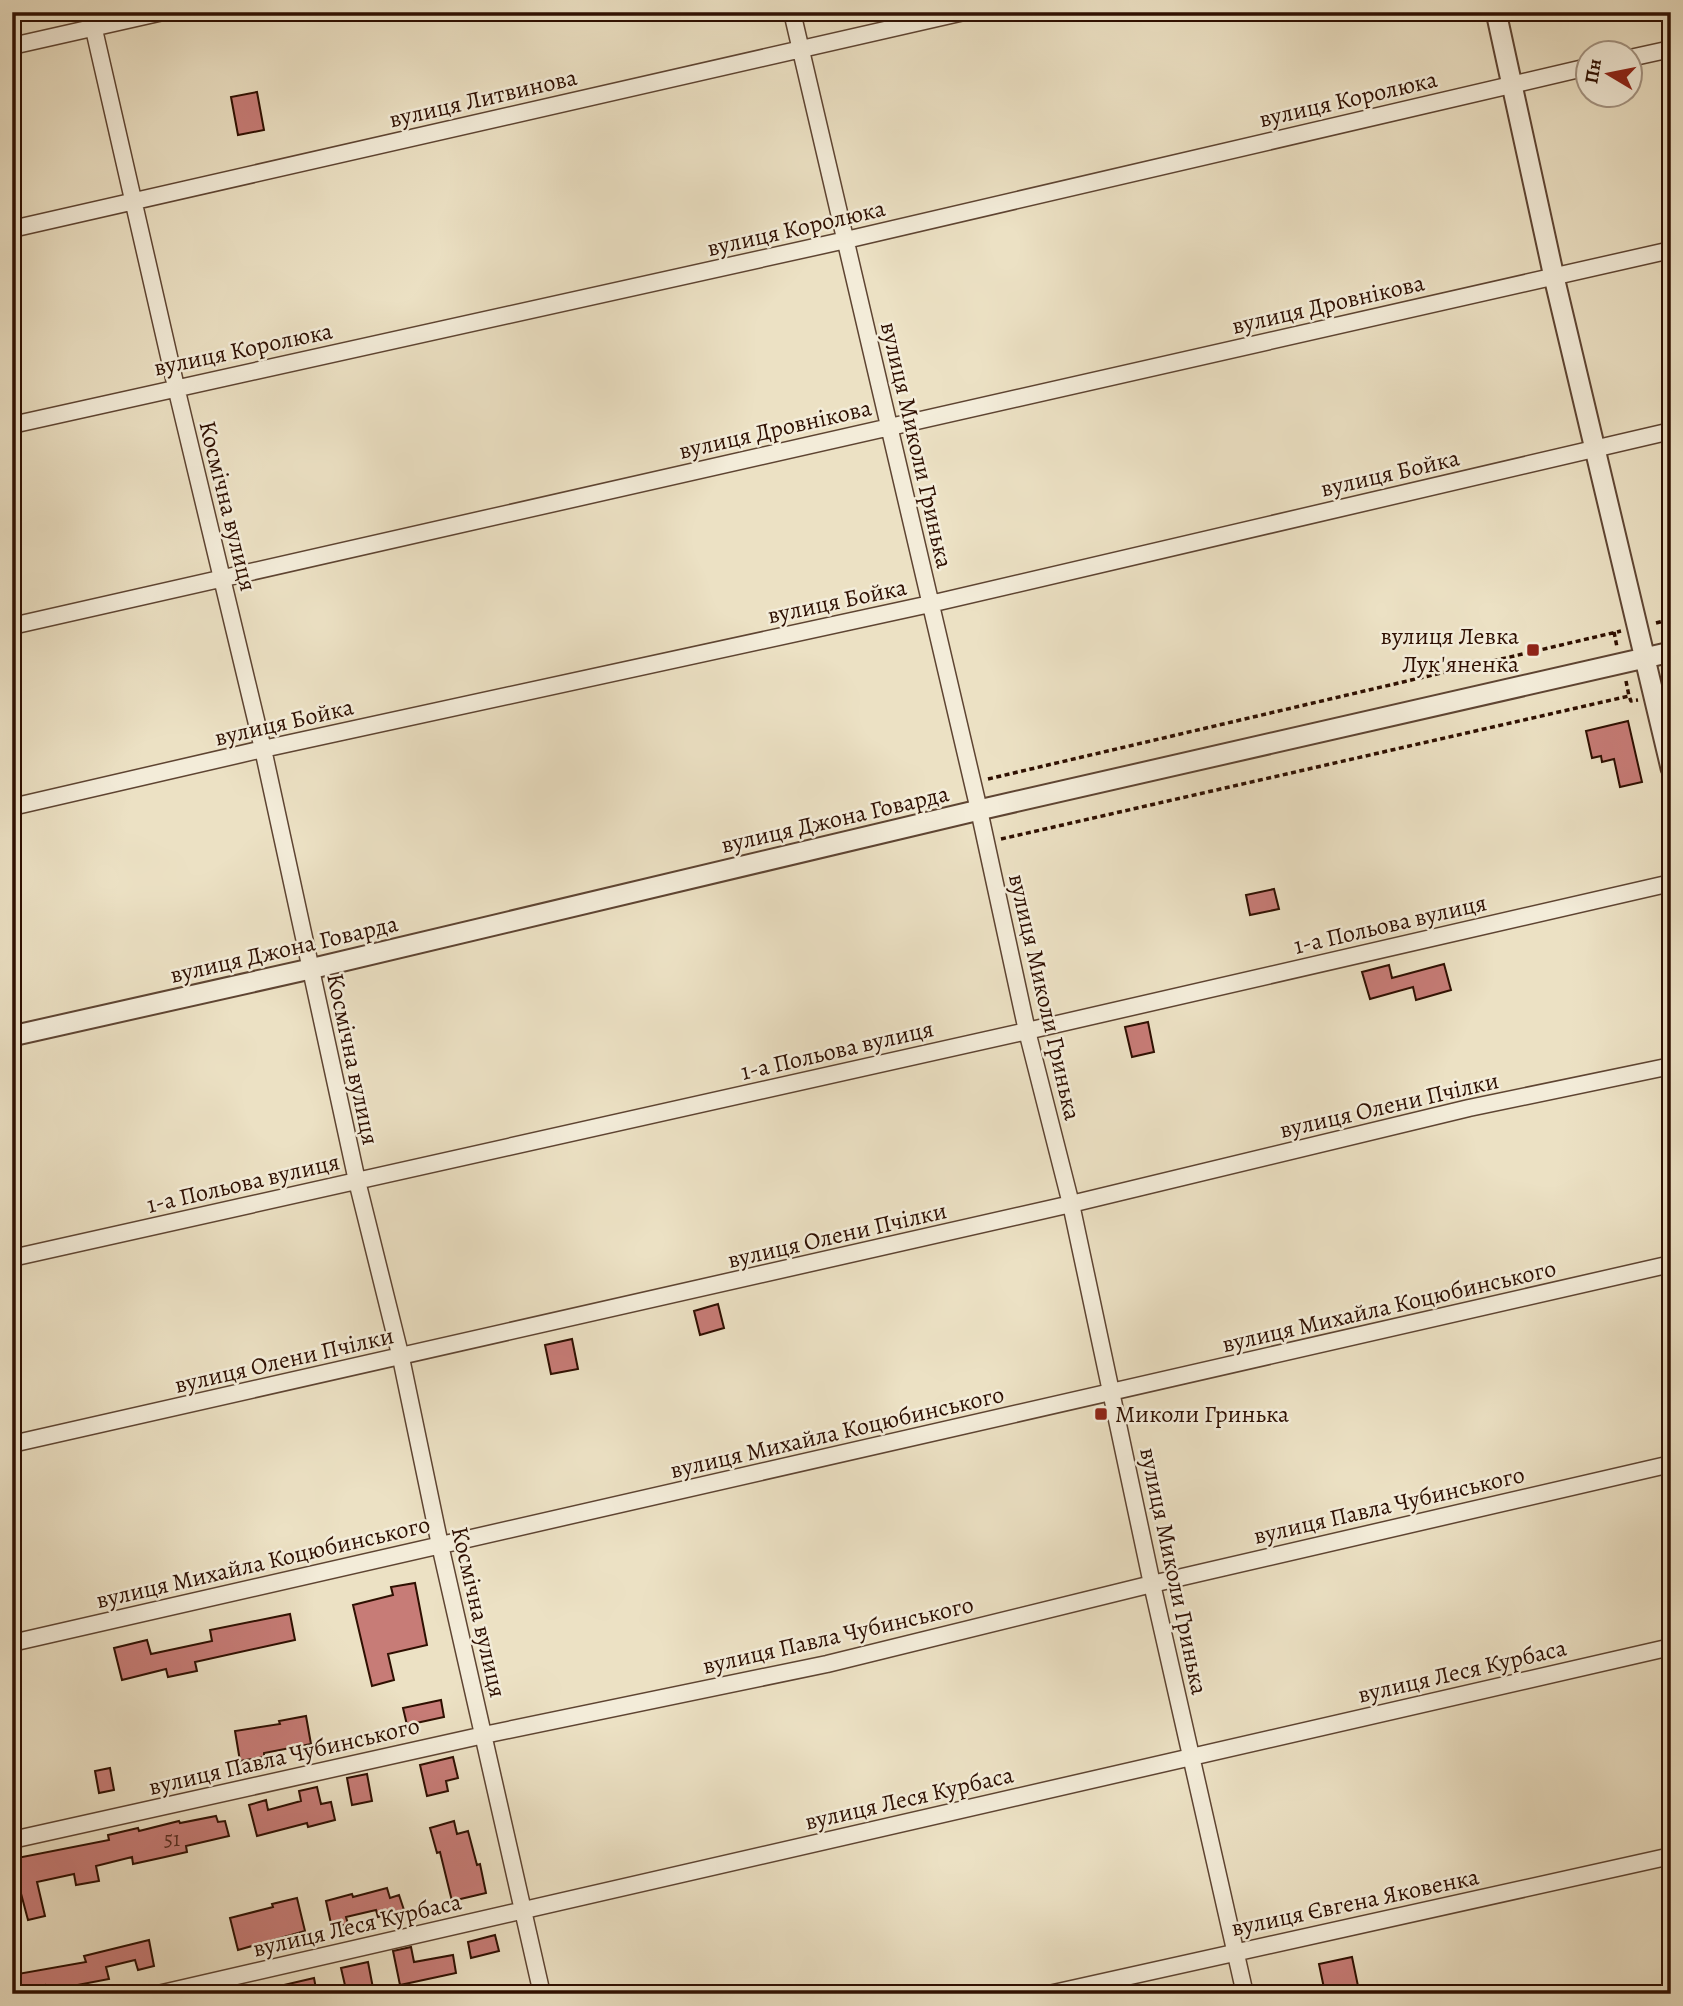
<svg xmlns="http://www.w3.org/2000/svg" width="1683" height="2006" font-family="Alegreya,serif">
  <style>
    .building { fill: #c77c77; stroke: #2e0f01; stroke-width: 2 }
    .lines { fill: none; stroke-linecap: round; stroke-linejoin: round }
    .minor-casing { stroke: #5e4432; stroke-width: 19 }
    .tertiary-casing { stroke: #5e4432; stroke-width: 23 }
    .path { stroke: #2e0f01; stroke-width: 3.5; stroke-dasharray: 5 3.5; stroke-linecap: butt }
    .minor { stroke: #f3ecd9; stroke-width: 16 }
    .tertiary { stroke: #f3ecd9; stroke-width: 19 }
    .poi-dot { fill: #8f2418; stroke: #f3ecd9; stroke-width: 2.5 }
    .labels { text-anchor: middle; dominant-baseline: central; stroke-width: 5; stroke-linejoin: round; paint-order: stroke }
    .number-label { font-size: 21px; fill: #542a1e }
    .street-label { font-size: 24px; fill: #2e0f01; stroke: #f3ecd9 }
    .poi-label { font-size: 24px; fill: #2e0f01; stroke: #f3ecd9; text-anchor: end }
  </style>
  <rect width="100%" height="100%" fill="#ece1c4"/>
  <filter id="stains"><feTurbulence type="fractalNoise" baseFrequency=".00286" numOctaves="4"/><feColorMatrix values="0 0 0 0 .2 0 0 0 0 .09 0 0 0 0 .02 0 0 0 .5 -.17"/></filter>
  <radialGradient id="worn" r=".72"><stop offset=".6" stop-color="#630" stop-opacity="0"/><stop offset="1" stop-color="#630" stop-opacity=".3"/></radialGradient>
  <path class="building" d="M257 92 264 130 238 135 231 97Z
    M1628 721 1642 782 1620 787 1614 759 1602 762 1601 756 1592 758 1586 731Z
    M1274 889 1279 909 1250 915 1246 895Z
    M1444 964 1451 990 1416 1000 1413 987 1370 999 1362 972 1389 965 1392 978Z
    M1148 1022 1154 1052 1132 1057 1125 1027Z
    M718 1304 724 1328 700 1335 694 1311Z
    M572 1339 578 1369 551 1374 545 1345Z
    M415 1583 427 1645 388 1654 394 1680 372 1686 353 1605 393 1595 391 1587Z
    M290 1614 295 1640 195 1662 197 1671 168 1677 166 1669 122 1680 114 1648 147 1640 151 1654 212 1641 210 1630Z
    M441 1700 444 1717 407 1725 403 1708Z
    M306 1716 311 1744 264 1753V1757L240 1761 235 1731 280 1724 279 1721Z
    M453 1757 458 1778 446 1781 448 1791 427 1796 420 1765Z
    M110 1768 114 1790 99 1793 95 1771Z
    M367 1774 372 1801 352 1805 347 1778Z
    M317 1787 321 1804 331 1802 335 1820 308 1827 307 1823 257 1836 249 1805 266 1800 268 1810 301 1801 299 1791Z
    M216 1816 218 1822 225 1821 229 1836 186 1846 187 1852 165 1857 133 1864 132 1857 96 1866 99 1881 76 1885 74 1874 37 1882 45 1916 28 1920 19 1886H17L12 1859 109 1840 108 1835 138 1828 139 1831 179 1821 180 1823Z
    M454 1821 457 1834 468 1831 477 1865 480 1864 486 1893 452 1901 440 1852 437 1853 430 1828Z
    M387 1888 390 1898 399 1895 404 1910 378 1917 376 1910 346 1917 348 1924 332 1928 326 1901 352 1894 353 1897Z
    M297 1898 305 1931 238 1950 230 1918 273 1907 272 1904Z
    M495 1935 499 1951 471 1958 468 1942Z
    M149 1940 154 1966 138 1970 135 1960 106 1967 109 1979 46 1991 45 1985 12 1992V1975L86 1962 84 1956Z
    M411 1947 414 1962 453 1955 456 1973 400 1985 393 1951Z
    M1352 1957 1358 1986 1325 1993 1319 1964Z
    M368 1962 373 1988 347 1994 341 1968Z
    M314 1978 317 1994H272L271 1988Z"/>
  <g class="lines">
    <g class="minor-casing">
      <path id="minor" d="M90 12 176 387 263 749 357 1181 401 1358 440 1545 542 1994
        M792 12 979 810 1027 1031 1071 1204 1152 1584 1245 1994
        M12 46 163 12
        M1630 58 1671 49
        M12 229 964 12
        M12 425 846 240 1588 67
        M12 626 1671 250
        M12 807 263 749 930 604 1671 431
        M12 1258 1027 1031 1671 883
        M12 1444 1071 1204 1469 1108 1671 1066
        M12 1643 1671 1264
        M12 1840 484 1735 827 1664 1152 1584 1671 1464
        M158 1994 1671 1647
        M1049 1994 1671 1856"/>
    </g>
    <g class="tertiary-casing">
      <path id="tertiary" d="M1496 12 1554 277 1671 768
        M12 1036 310 969 979 810 1671 652"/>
    </g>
    <path class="path" d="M1656 623 1671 619
      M1614 632 1617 647
      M1626 681 1629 696
      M988 779 1621 631
      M1001 839 1629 696 1631 701 1638 700"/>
    <use href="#minor" class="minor"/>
    <use href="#tertiary" class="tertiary"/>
  </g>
  <g class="poi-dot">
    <rect x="1526" y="643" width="14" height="14" rx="3.5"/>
    <rect x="1094" y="1407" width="14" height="14" rx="3.5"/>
  </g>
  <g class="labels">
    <g class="number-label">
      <text x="172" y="1839">51</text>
    </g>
    <g class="street-label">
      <text transform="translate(483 98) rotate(-13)">вулиця Литвинова</text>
      <text transform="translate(1348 99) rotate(-13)">вулиця Королюка</text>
      <text transform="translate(796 228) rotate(-13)">вулиця Королюка</text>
      <text transform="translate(1328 304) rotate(-13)">вулиця Дровнікова</text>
      <text transform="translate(243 349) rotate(-12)">вулиця Королюка</text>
      <text transform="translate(775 429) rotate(-13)">вулиця Дровнікова</text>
      <text transform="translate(917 445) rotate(77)">вулиця Миколи Гринька</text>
      <text transform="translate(1390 473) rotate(-13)">вулиця Бойка</text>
      <text transform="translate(228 506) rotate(76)">Космічна вулиця</text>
      <text transform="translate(837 601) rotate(-12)">вулиця Бойка</text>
      <text transform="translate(284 722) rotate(-13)">вулиця Бойка</text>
      <text transform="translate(835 819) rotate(-13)">вулиця Джона Говарда</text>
      <text transform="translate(1390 924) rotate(-13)">1-а Польова вулиця</text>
      <text transform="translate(284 949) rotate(-13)">вулиця Джона Говарда</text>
      <text transform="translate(1045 997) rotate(77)">вулиця Миколи Гринька</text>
      <text transform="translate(837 1050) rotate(-13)">1-а Польова вулиця</text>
      <text transform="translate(353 1059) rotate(78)">Космічна вулиця</text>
      <text transform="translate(1389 1105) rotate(-13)">вулиця Олени Пчілки</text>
      <text transform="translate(243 1183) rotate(-13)">1-а Польова вулиця</text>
      <text transform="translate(837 1235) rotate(-13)">вулиця Олени Пчілки</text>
      <text transform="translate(1389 1306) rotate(-13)">вулиця Михайла Коцюбинського</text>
      <text transform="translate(284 1360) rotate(-13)">вулиця Олени Пчілки</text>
      <text transform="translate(837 1432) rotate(-13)">вулиця Михайла Коцюбинського</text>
      <text transform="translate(1389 1505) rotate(-13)">вулиця Павла Чубинського</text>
      <text transform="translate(263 1562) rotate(-13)">вулиця Михайла Коцюбинського</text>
      <text transform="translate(1174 1571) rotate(78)">вулиця Миколи Гринька</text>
      <text transform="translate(479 1612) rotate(77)">Космічна вулиця</text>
      <text transform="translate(838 1635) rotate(-13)">вулиця Павла Чубинського</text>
      <text transform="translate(1462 1671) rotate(-13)">вулиця Леся Курбаса</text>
      <text transform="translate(284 1756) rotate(-13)">вулиця Павла Чубинського</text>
      <text transform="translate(909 1798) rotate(-13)">вулиця Леся Курбаса</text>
      <text transform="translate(1355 1902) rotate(-12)">вулиця Євгена Яковенка</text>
      <text transform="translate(357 1925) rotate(-13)">вулиця Леся Курбаса</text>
    </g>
    <g class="poi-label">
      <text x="1519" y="636">вулиця Левка<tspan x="1519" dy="28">Лук'яненка</tspan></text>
      <text x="1115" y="1414" text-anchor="start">Миколи Гринька</text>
    </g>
  </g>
  <rect width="1683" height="2006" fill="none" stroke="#ece1c4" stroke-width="42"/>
  <rect x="14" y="14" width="1655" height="1978" fill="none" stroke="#2e0f01" stroke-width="3.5"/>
  <rect x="21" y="21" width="1641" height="1964" fill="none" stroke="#2e0f01" stroke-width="2"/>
  <g transform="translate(1609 74) rotate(280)"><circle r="33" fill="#f3ecd9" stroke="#a49483" stroke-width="2"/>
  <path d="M0-5L12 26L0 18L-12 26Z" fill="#8f2418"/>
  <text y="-10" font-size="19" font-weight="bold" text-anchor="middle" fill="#2e0f01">Пн</text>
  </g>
  <rect width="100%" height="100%" filter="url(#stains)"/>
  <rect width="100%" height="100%" fill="url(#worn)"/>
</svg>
